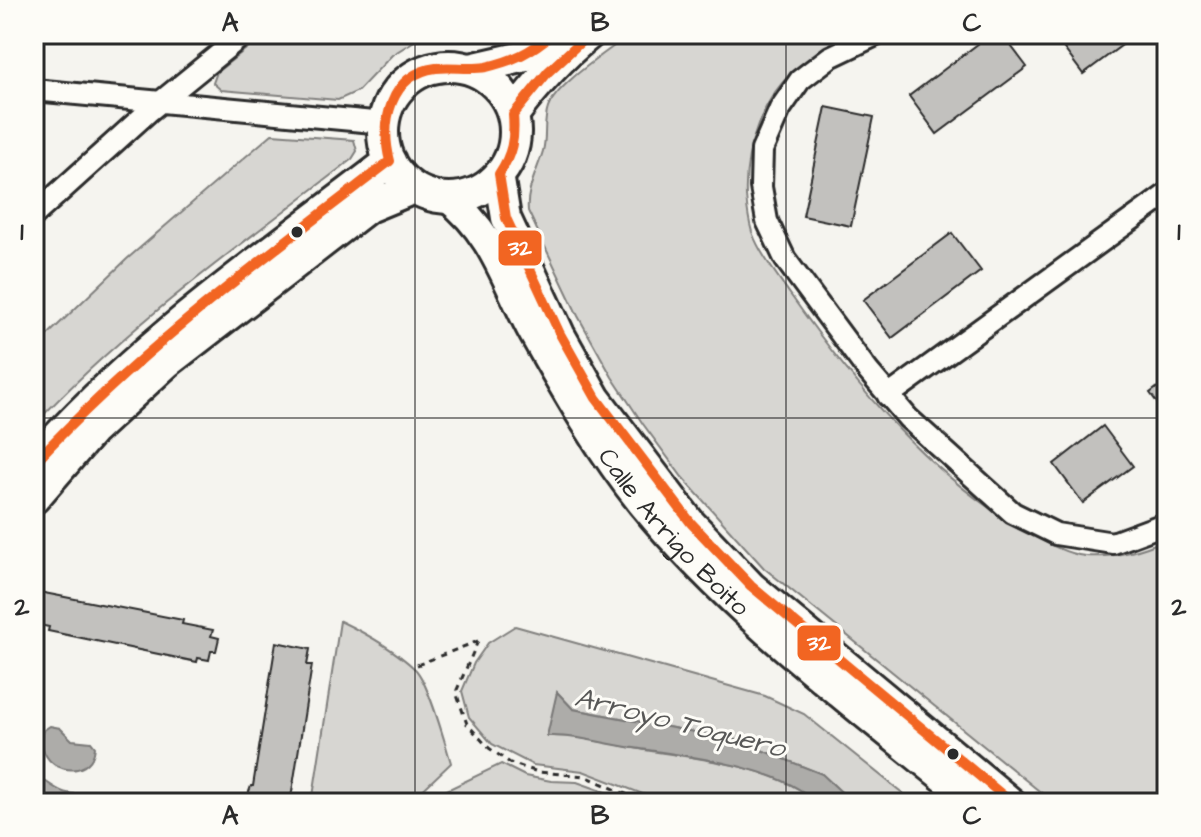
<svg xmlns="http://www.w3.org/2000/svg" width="1201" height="837" font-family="'Architects Daughter',sans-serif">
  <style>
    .green { fill: #d7d6d2; stroke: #81807e; stroke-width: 2 }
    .water { fill: #adaca9; stroke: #797877; stroke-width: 2 }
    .building { fill: #c2c1be; stroke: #2b2b2b; stroke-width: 2 }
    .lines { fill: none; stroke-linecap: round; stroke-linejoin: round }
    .minor-casing { stroke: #2b2b2b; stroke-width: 26 }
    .secondary-casing { stroke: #2b2b2b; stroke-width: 34 }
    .primary-casing { stroke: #2b2b2b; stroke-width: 36 }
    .path { stroke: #2b2b2b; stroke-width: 3; stroke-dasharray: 6 6; stroke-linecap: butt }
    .minor { stroke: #fdfcf7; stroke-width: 20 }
    .secondary { stroke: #fdfcf7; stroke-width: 28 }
    .primary { stroke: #fdfcf7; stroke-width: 30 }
    .bus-1-casing { stroke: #fdfcf7; stroke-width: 16 }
    .bus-1 { stroke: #f26522; stroke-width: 10 }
    .grid { fill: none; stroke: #2b2b2b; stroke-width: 2; stroke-opacity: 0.55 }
    .bus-dot { fill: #2b2b2b; stroke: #fdfcf7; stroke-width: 3 }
    .labels { text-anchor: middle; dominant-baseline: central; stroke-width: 6; stroke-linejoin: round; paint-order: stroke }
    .street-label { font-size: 26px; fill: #2b2b2b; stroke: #fdfcf7 }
    .water-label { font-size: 28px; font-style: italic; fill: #585857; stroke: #fdfcf7 }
    .line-badge { stroke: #fdfcf7; stroke-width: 3 }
    .badge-label { font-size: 22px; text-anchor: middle; font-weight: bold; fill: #fff }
    .neatline { fill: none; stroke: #2b2b2b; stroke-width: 3 }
    .grid-label { font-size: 26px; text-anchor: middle; font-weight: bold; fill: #2b2b2b }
  </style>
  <rect width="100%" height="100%" fill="#f5f4ef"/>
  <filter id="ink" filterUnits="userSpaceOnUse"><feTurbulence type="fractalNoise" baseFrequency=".0125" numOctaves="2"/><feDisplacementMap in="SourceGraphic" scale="16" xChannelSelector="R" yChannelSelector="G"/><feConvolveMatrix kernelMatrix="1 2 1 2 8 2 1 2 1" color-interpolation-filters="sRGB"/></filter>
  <g filter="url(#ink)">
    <path class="green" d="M265 34H512L490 41 441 35 416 40 392 55 358 91 338 100 221 90 213 83 217 72Z
      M630 34H851C834 44 816 53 800 66 762 95 744 150 746 196 747 207 749 222 752 232 760 254 777 275 790 294 854 385 931 478 1029 533 1045 542 1066 554 1085 556 1114 558 1141 551 1167 539V803H1054L764 568 682 477 643 424 612 377 578 316 528 211C526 189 537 172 543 151 547 137 543 122 548 108 556 84 609 51 630 34Z
      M272 134 354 140 357 151 352 159C244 243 128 324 34 425V348L127 259Z
      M340 621C365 633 394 649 415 669 428 681 445 743 451 763L409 803H312Z
      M515 626 765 696 804 714 915 803H853L822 774 736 740 573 709 558 693 548 736C576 735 601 742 628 747 682 758 776 762 817 803H666L583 771 533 765 492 744 469 717 462 691 474 663 488 643Z
      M501 764 525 776 551 781 577 782 605 792 626 803H420Z"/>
    <path class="water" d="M557 692 573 709 736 740 822 774 853 803H817C779 765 685 756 634 748 604 744 578 735 547 736Z
      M50 726 60 728 72 740 91 742 95 747C92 785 31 772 44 730Z
      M34 774C56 787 61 798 90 793L89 803H34Z"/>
    <path class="building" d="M991 34H1002L1027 67 937 134 909 96Z
      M1053 34H1137L1083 74Z
      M826 107 874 117 851 226 803 216Z
      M952 233 981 271 892 338 863 300Z
      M1167 380V416L1150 393Z
      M1103 426 1133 466 1083 503 1054 464Z
      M34 591 183 620 182 624 213 630 211 636 219 638 216 651H211L209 660 198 658 197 662 48 631 49 627 34 624Z
      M276 642 310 649 307 665H312L292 792 289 803H245L251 786H253Z"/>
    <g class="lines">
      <g class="minor-casing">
        <path id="minor" d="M878 34 830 57 800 80 780 109 762 150 761 187 767 221 785 259 868 371 908 418 1013 513 1056 534 1113 543 1167 523
          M34 90 384 123
          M34 215 148 112 244 34
          M888 396 1167 194"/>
      </g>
      <g class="secondary-casing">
        <g id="secondary">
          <path d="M499 174 506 218 560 334 596 398 691 523 751 586 1012 803"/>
          <path id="s1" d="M448 198C495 234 506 283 534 334 566 391 601 452 642 503 737 619 860 708 975 803"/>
        </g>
      </g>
      <g class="primary-casing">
        <path id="primary" d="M383 132a66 66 0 1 1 132 0a66 66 0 1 1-132 0Z
          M470 69 522 57 552 34
          M513 115C536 84 559 58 589 34
          M34 463C137 345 267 256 390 161
          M34 498 92 431 166 363 368 207 414 188"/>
      </g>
      <path class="path" d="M478 641 456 692 467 724 489 748 510 763 538 772 585 776 646 803
        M417 665 478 641"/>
      <use href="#minor" class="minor"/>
      <use href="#secondary" class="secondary"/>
      <use href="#primary" class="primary"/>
      <g class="bus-1-casing">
        <path id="bus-1" d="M589 34 548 72 513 115C515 139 512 154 499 174L506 218 560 334 596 398 691 523 751 586 1012 803
          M34 463C141 348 266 256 390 161 380 123 390 74 436 68 453 66 469 70 486 67 513 61 531 52 552 34"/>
      </g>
      <use href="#bus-1" class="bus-1"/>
    </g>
  </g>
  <path class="grid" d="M415 34V803M786 34V803M34 418H1167"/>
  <g class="bus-dot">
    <circle cx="297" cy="232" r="7"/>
    <circle cx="953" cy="754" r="7"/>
  </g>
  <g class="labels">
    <g class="street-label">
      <text stroke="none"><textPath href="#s1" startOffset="406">Calle Arrigo Boito</textPath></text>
    </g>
    <g class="water-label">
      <text transform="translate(680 723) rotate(14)">Arroyo Toquero</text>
    </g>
  </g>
  <g class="line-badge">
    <rect x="497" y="229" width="46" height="38" rx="8" fill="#f26522"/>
    <rect x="796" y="624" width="46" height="38" rx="8" fill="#f26522"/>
  </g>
  <g class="badge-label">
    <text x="520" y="255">32</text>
    <text x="819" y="650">32</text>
  </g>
  <rect width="1201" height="837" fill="none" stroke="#fdfcf7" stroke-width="88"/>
  <rect x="44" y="44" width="1113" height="749" class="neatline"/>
  <g class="grid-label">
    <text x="230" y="31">A</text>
    <text x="600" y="31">B</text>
    <text x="972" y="31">C</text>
    <text x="22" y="240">1</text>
    <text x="1179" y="240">1</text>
    <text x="22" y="615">2</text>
    <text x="1179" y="615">2</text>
    <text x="230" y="824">A</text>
    <text x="600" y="824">B</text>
    <text x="972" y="824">C</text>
  </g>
</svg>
